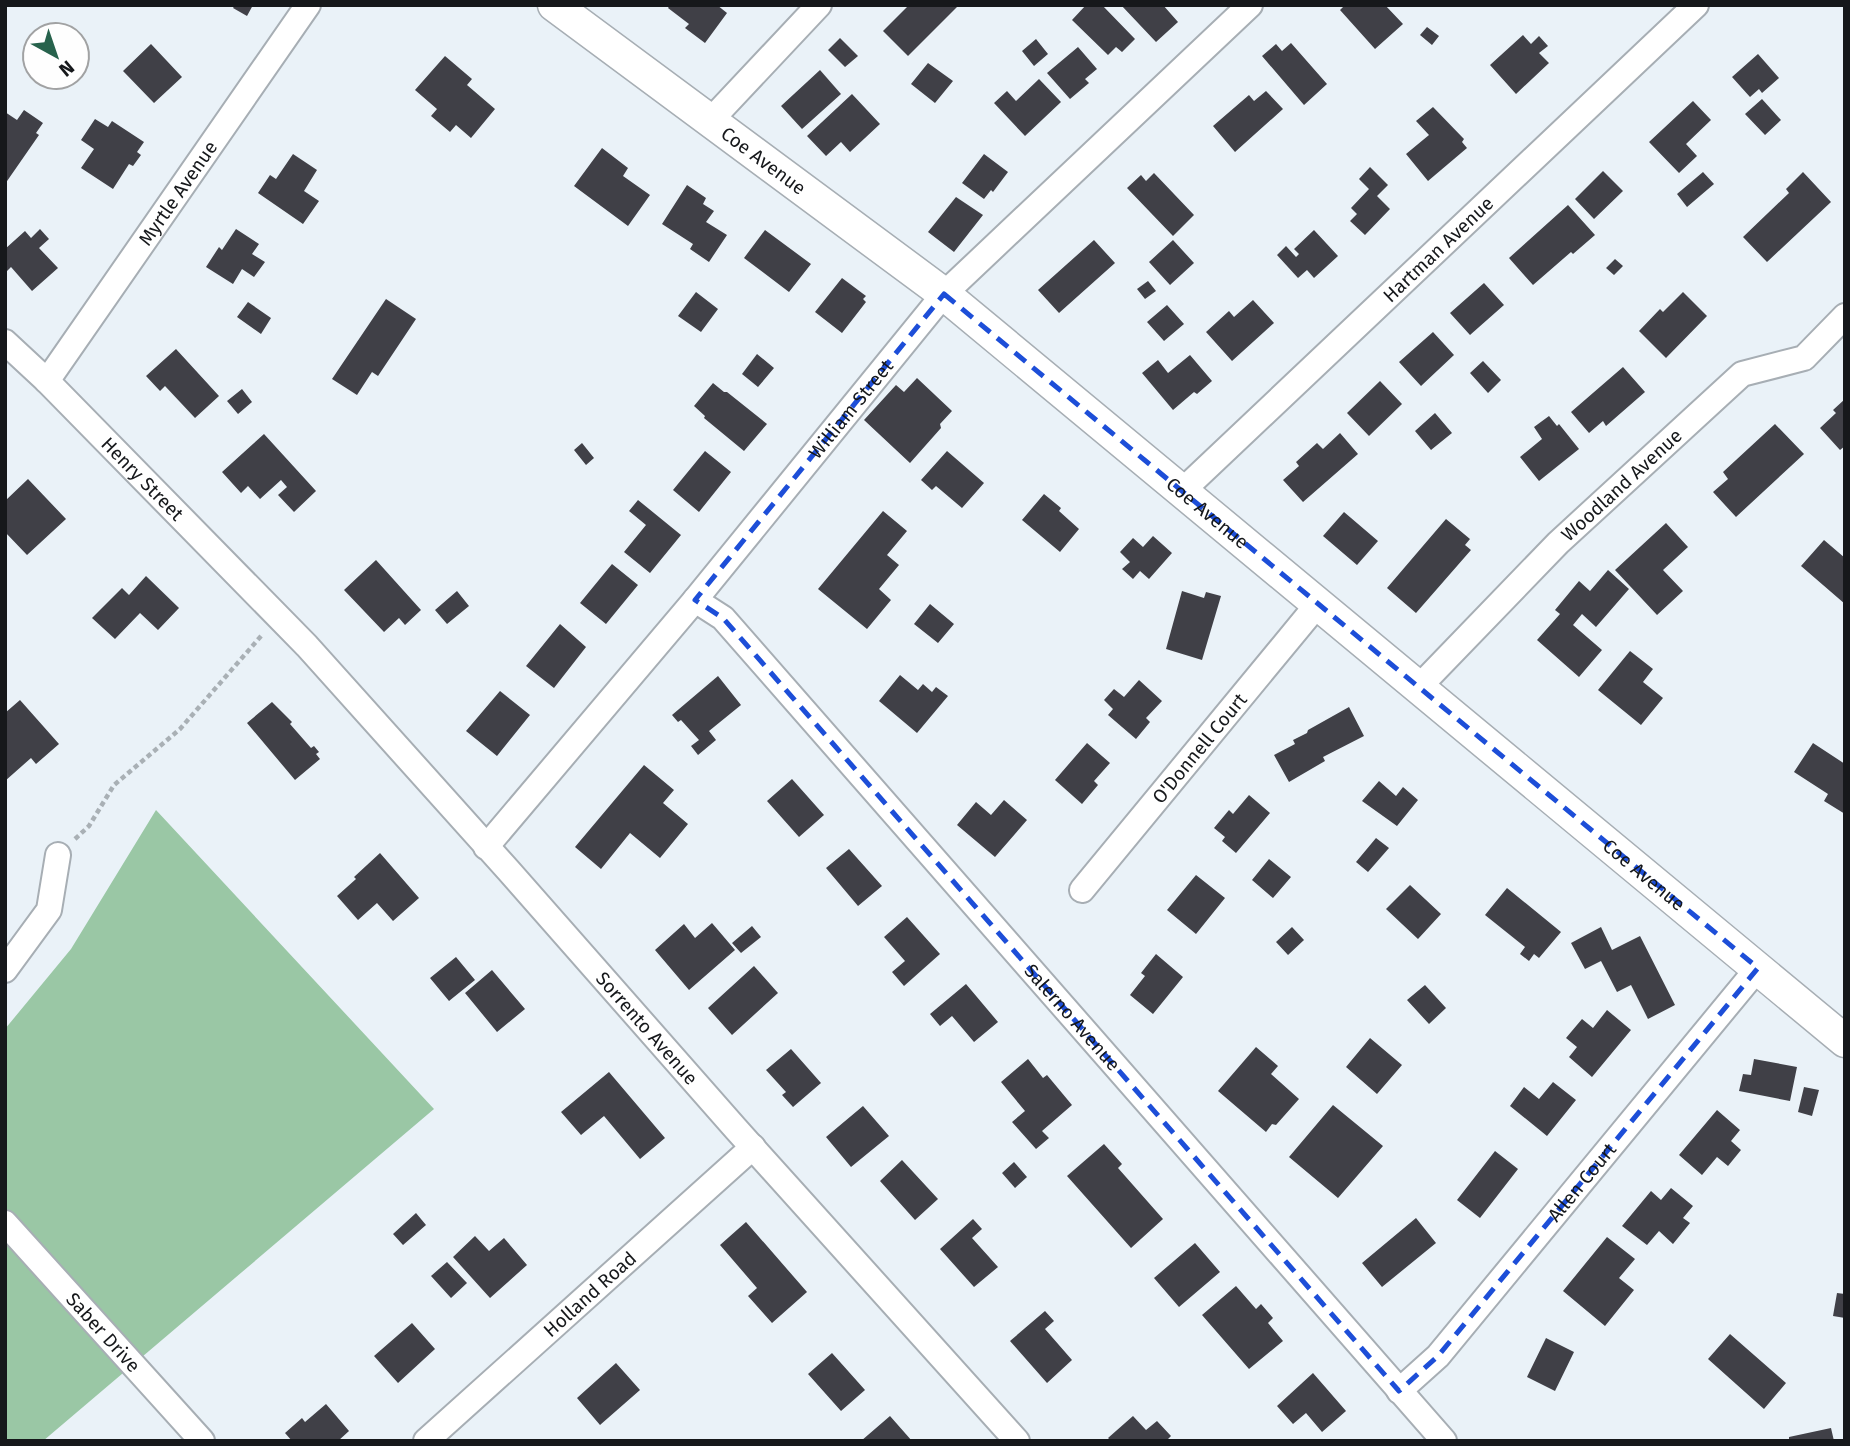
<svg xmlns="http://www.w3.org/2000/svg" width="1850" height="1446" font-family="'Fira Sans',sans-serif">
  <style>
    .forest { fill: #9ac7a5 }
    .building { fill: #404047 }
    .lines { fill: none; stroke-linecap: round; stroke-linejoin: round }
    .minor-casing { stroke: #a7aeb4; stroke-width: 28 }
    .tertiary-casing { stroke: #a7aeb4; stroke-width: 35 }
    .path { stroke: #a9b0b5; stroke-width: 4.5; stroke-dasharray: 5 3.5; stroke-linecap: butt }
    .minor { stroke: #fff; stroke-width: 24 }
    .tertiary { stroke: #fff; stroke-width: 32 }
    .marked { fill: none; stroke: #1d4ed8; stroke-width: 5; stroke-dasharray: 14 9; stroke-linejoin: round }
    .labels { text-anchor: middle; dominant-baseline: central; stroke-width: 7; stroke-linejoin: round; paint-order: stroke }
    .street-label { font-size: 19px; fill: #16181b; stroke: #fefefe }
  </style>
  <rect width="100%" height="100%" fill="#eaf2f8"/>
  <path class="forest" d="M156 810 434 1109 43 1441H5V1029L71 949Z"/>
  <path class="building" d="M235 5H253L247 16 233 8Z
    M670 5H717L727 13 705 43 685 28 689 24 668 8Z
    M909 5H959L908 56 883 31Z
    M1086 5H1102L1135 39 1122 52 1116 47 1108 55 1072 20Z
    M1121 5H1163L1178 22 1156 42Z
    M1345 5H1385L1403 24 1375 49 1340 10Z
    M1427 27 1439 36 1432 45 1420 35Z
    M1523 35 1531 44 1539 36 1548 46 1539 53 1549 63 1516 94 1490 65Z
    M840 38 858 56 845 67 828 50Z
    M1036 39 1048 54 1034 66 1022 51Z
    M1291 43 1327 84 1304 105 1262 56 1276 44 1282 51Z
    M151 44 182 77 154 103 123 71Z
    M1078 47 1097 69 1085 79 1089 83 1070 99 1047 73Z
    M1758 54 1779 78 1762 93 1759 89 1750 97 1732 77Z
    M445 56 472 79 467 85 495 109 471 138 456 125 450 132 431 116 437 109 415 90Z
    M928 63 953 81 935 103 911 84Z
    M820 70 841 94 802 129 781 106Z
    M1039 79 1061 102 1025 136 994 103 1007 91 1016 101Z
    M1266 91 1283 109 1235 152 1213 126 1249 95 1254 101Z
    M852 94 880 124 850 152 841 142 826 156 807 136Z
    M1762 99 1781 120 1765 135 1745 114Z
    M1693 101 1711 120 1686 144 1697 156 1679 173 1649 142Z
    M1433 107 1464 139 1462 142 1467 148 1428 181 1406 154 1429 135 1416 121Z
    M24 110 43 123 36 133 39 135 5 184V112L17 120Z
    M95 119 108 127 112 121 144 142 137 152 141 155 133 166 129 164 113 189 81 168 94 149 81 140Z
    M602 148 628 168 623 176 650 195 628 226 574 186Z
    M293 154 317 170 304 191 319 201 303 224 258 193 270 175 276 179Z
    M984 154 1008 172 993 192 991 190 984 199 962 183Z
    M1370 167 1388 185 1377 196 1390 209 1365 235 1350 221 1357 214 1351 208 1369 189 1359 179Z
    M1603 171 1623 191 1594 219 1575 199Z
    M1703 172 1714 184 1687 207 1677 194Z
    M1803 172 1831 202 1767 262 1743 237 1789 193 1786 189Z
    M1154 173 1194 215 1173 236 1127 188 1141 175 1146 181Z
    M687 185 706 198 703 204 714 211 706 222 727 235 709 262 690 249 693 244 662 224Z
    M956 197 983 215 954 252 928 232Z
    M1568 205 1595 235 1573 254 1571 252 1533 285 1509 258Z
    M40 229 49 239 39 248 58 268 32 291 11 267 5 273V249L25 231 31 238Z
    M236 229 259 244 252 254 265 262 254 277 242 269 233 284 206 267 219 247 222 250Z
    M765 230 811 264 789 292 744 258Z
    M1314 230 1338 256 1314 278 1307 270 1298 278 1277 255 1286 246 1296 257 1299 254 1294 249Z
    M1094 240 1115 263 1059 313 1038 290Z
    M1173 240 1194 263 1170 285 1149 262Z
    M1615 259 1623 266 1614 275 1606 268Z
    M842 278 866 296 863 299 866 302 842 333 815 312Z
    M1148 281 1156 291 1145 299 1137 289Z
    M1484 283 1504 305 1470 335 1450 313Z
    M696 292 718 309 701 332 678 316Z
    M1683 292 1707 316 1666 358 1639 331 1660 309 1663 312Z
    M386 299 416 319 378 376 372 372 357 395 332 379Z
    M1253 300 1274 323 1232 361 1206 332 1229 311 1234 317Z
    M248 302 271 318 261 334 237 317Z
    M1167 305 1184 324 1164 341 1147 322Z
    M1433 332 1454 355 1421 386 1399 362Z
    M176 349 219 396 195 418 165 386 160 391 146 376Z
    M757 354 774 368 758 387 742 374Z
    M1190 355 1212 381 1197 394 1194 392 1173 410 1142 373 1158 360 1168 373Z
    M1483 361 1501 380 1488 393 1470 373Z
    M1623 367 1645 392 1606 426 1603 421 1589 433 1571 412Z
    M917 378 952 411 940 424 941 428 910 463 864 420 896 385 904 392Z
    M1380 381 1402 404 1369 436 1347 413Z
    M713 383 724 392H727L767 424 744 451 704 418 705 416 694 406Z
    M242 389 252 402 238 414 227 401Z
    M1845 399V446L1840 450 1820 428 1836 413 1833 410Z
    M1435 413 1452 433 1431 450 1415 431Z
    M1549 416 1557 426 1559 424 1579 449 1539 481 1520 457 1542 439 1534 427Z
    M1775 424 1804 454 1736 517 1713 492 1728 479 1723 472Z
    M1340 433 1358 454 1303 502 1283 480 1299 466 1296 462 1317 443 1323 449Z
    M264 434 316 491 294 512 278 495 287 487 281 480 260 499 248 486 241 493 222 472Z
    M582 443 594 458 586 465 574 450Z
    M705 451 731 472 699 512 673 490Z
    M947 451 984 483 962 508 936 486 932 490 921 480Z
    M28 479 66 519 27 555 5 532V501Z
    M1044 494 1061 508 1059 511 1079 529 1060 552 1022 520Z
    M638 500 681 535 650 573 624 552 646 525 629 511Z
    M883 511 907 531 887 555 899 565 879 589 891 600 867 629 818 589Z
    M1344 512 1378 541 1357 565 1323 536Z
    M1446 519 1470 539 1465 545 1471 550 1416 613 1387 588Z
    M1666 523 1688 547 1663 570 1683 591 1657 615 1615 570Z
    M1153 536 1172 553 1149 579 1140 571 1133 579 1122 569 1130 562 1120 552 1133 538 1143 547Z
    M1824 540 1845 558V604L1801 566Z
    M376 560 421 610 405 625 399 618 384 632 344 590Z
    M612 564 638 585 606 624 580 603Z
    M1608 570 1629 589 1596 627 1582 614 1573 625 1602 650 1579 677 1537 640 1560 614 1555 610 1579 581 1590 591Z
    M146 576 179 608 158 630 140 613 115 639 92 618 122 588 129 595Z
    M457 591 469 606 447 624 435 610Z
    M1182 591 1204 598 1206 592 1221 596 1202 660 1166 649Z
    M930 604 954 624 938 643 914 624Z
    M560 624 586 647 554 688 526 666Z
    M1630 651 1653 669 1643 682 1663 698 1641 725 1598 690Z
    M900 675 918 690 923 684 932 692 936 687 948 696 917 733 879 701Z
    M718 676 741 705 709 731 716 740 698 755 691 746 699 740 681 720 678 722 672 715Z
    M1139 680 1162 701 1146 718 1150 722 1136 739 1108 715 1113 709 1104 700 1114 689 1124 697Z
    M500 691 530 715 497 756 466 731Z
    M20 700 59 744 36 764 31 758 5 781V713Z
    M272 702 292 722 290 724 311 748 314 746 319 752 316 754 320 759 295 780 247 723Z
    M1349 707 1364 736 1323 757 1325 761 1289 782 1274 755 1295 744 1293 740 1307 733 1308 730Z
    M1087 743 1110 763 1094 781 1098 785 1082 804 1055 780Z
    M1813 743 1845 764V814L1824 801 1828 794 1794 772Z
    M644 765 674 790 663 803 688 824 660 858 630 833 601 869 575 847Z
    M792 779 824 815 799 837 767 801Z
    M1379 781 1396 796 1403 787 1418 800 1397 826 1362 801Z
    M1249 795 1270 813 1236 853 1222 841 1225 837 1214 828 1229 810 1233 814Z
    M1004 800 1027 820 995 857 957 825 976 802 991 815Z
    M1376 838 1389 848 1368 872 1356 862Z
    M849 849 882 886 858 906 826 868Z
    M380 853 419 898 393 921 377 903 358 920 337 896 356 879 354 877Z
    M1269 859 1291 877 1273 898 1252 880Z
    M1196 875 1225 898 1196 934 1167 910Z
    M1410 885 1441 914 1418 939 1386 909Z
    M1507 888 1561 932 1539 958 1534 954 1529 961 1520 954 1525 947 1485 915Z
    M907 917 940 954 904 986 892 972 905 961 884 937Z
    M712 923 735 950 689 990 655 950 684 924 695 938Z
    M752 926 761 937 741 953 732 943Z
    M1292 927 1304 940 1288 955 1276 942Z
    M1601 927 1612 950 1640 936 1675 1005 1648 1019 1631 985 1617 992 1601 961 1585 969 1571 943Z
    M1156 954 1183 977 1153 1014 1130 995 1145 976 1141 973Z
    M456 957 475 980 449 1001 430 978Z
    M754 966 778 993 732 1035 708 1008Z
    M492 970 525 1009 497 1032 465 993Z
    M966 984 998 1022 974 1042 952 1016 940 1026 930 1014Z
    M1425 985 1446 1008 1429 1024 1407 1000Z
    M1607 1010 1631 1030 1592 1077 1569 1057 1577 1047 1566 1038 1582 1019 1593 1028Z
    M1370 1038 1402 1065 1377 1094 1346 1067Z
    M1256 1047 1278 1066 1271 1074 1299 1099 1276 1125 1272 1124 1266 1132 1218 1091Z
    M791 1049 821 1083 793 1107 782 1095 786 1092 766 1070Z
    M1028 1059 1043 1078 1047 1075 1072 1105 1042 1131 1049 1138 1036 1149 1012 1122 1025 1111 1001 1082Z
    M1754 1059 1797 1067 1790 1101 1739 1091 1743 1074 1751 1075Z
    M609 1072 665 1138 640 1159 604 1116 581 1135 561 1112Z
    M1553 1082 1576 1100 1547 1136 1510 1106 1524 1087 1539 1099Z
    M1804 1087 1819 1090 1812 1116 1798 1112Z
    M1333 1105 1383 1146 1338 1198 1289 1157Z
    M863 1106 889 1136 851 1167 826 1137Z
    M1717 1110 1740 1130 1731 1141 1741 1150 1728 1166 1717 1157 1702 1175 1679 1155Z
    M1104 1144 1122 1164 1118 1168 1163 1219 1131 1248 1067 1176Z
    M1495 1151 1518 1169 1480 1218 1457 1200Z
    M902 1160 938 1199 915 1220 880 1181Z
    M1014 1162 1027 1177 1015 1188 1002 1173Z
    M1671 1188 1693 1206 1683 1218 1690 1223 1673 1244 1659 1231 1647 1245 1622 1226 1651 1191 1661 1200Z
    M416 1213 426 1225 403 1245 393 1234Z
    M1416 1218 1436 1243 1382 1287 1362 1263Z
    M973 1219 982 1229 972 1238 998 1267 974 1287 940 1249Z
    M746 1222 807 1292 772 1323 748 1296 757 1288 720 1245Z
    M475 1236 489 1251 504 1238 527 1265 490 1298 453 1257Z
    M1607 1237 1635 1259 1619 1278 1634 1290 1605 1326 1563 1291Z
    M1195 1243 1220 1272 1179 1307 1154 1278Z
    M447 1262 467 1283 451 1298 431 1276Z
    M1236 1286 1256 1309 1261 1304 1273 1318 1268 1323 1283 1341 1249 1369 1202 1315Z
    M1837 1293 1845 1294V1318L1833 1316Z
    M1045 1311 1054 1321 1045 1329 1072 1360 1047 1383 1010 1341Z
    M412 1323 435 1349 398 1383 374 1356Z
    M1730 1334 1786 1383 1764 1409 1708 1359Z
    M1546 1338 1574 1352 1555 1391 1527 1377Z
    M832 1353 865 1390 841 1411 808 1374Z
    M616 1363 640 1390 600 1425 577 1398Z
    M1313 1373 1346 1411 1322 1432 1306 1413 1293 1424 1277 1406Z
    M326 1404 349 1431 338 1441H292L285 1433 302 1418 305 1422Z
    M890 1416 912 1441H861Z
    M1133 1416 1146 1430 1157 1421 1171 1436 1166 1441H1111L1108 1438Z
    M1831 1428 1834 1441H1789V1437Z"/>
  <g class="lines">
    <g class="minor-casing">
      <g id="minor">
        <path d="M710 121 819 5"/>
        <path id="s1" d="M5 342 47 381 307 646 509 871 736 1129 1017 1441"/>
        <path id="s2" d="M47 381 308 5"/>
        <path id="s3" d="M1180 493 1696 5"/>
        <path id="s4" d="M695 600 723 618 1444 1441"/>
        <path id="s5" d="M1417 689 1558 543 1742 374 1804 358 1845 316"/>
        <path id="s6" d="M486 847 695 600 944 294 1250 5"/>
        <path id="s7" d="M1082 890 1317 605"/>
        <path d="M5 970 49 910 58 855"/>
        <path id="s8" d="M5 1223 202 1441"/>
        <path id="s9" d="M1399 1391 1438 1356 1758 968"/>
        <path id="s10" d="M426 1441 753 1147"/>
      </g>
    </g>
    <g class="tertiary-casing">
      <g id="tertiary">
        <path id="s11" d="M554 5 944 294 1845 1041"/>
      </g>
    </g>
    <path class="path" d="M75 839 89 826 114 785 180 729 262 635"/>
    <use href="#minor" class="minor"/>
    <use href="#tertiary" class="tertiary"/>
  </g>
  <path class="marked" d="M944 294 1758 968 1438 1356 1399 1391 723 618 695 600Z"/>
  <g class="labels">
    <g class="street-label">
      <text stroke="none"><textPath href="#s11" startOffset="261">Coe Avenue</textPath></text>
      <text stroke="none"><textPath href="#s2" startOffset="229">Myrtle Avenue</textPath></text>
      <text stroke="none"><textPath href="#s3" startOffset="355">Hartman Avenue</textPath></text>
      <text stroke="none"><textPath href="#s6" startOffset="570">William Street</textPath></text>
      <text stroke="none"><textPath href="#s1" startOffset="194">Henry Street</textPath></text>
      <text stroke="none"><textPath href="#s5" startOffset="289">Woodland Avenue</textPath></text>
      <text stroke="none"><textPath href="#s11" startOffset="828">Coe Avenue</textPath></text>
      <text stroke="none"><textPath href="#s7" startOffset="184">O'Donnell Court</textPath></text>
      <text stroke="none"><textPath href="#s11" startOffset="1395">Coe Avenue</textPath></text>
      <text stroke="none"><textPath href="#s4" startOffset="564">Salerno Avenue</textPath></text>
      <text stroke="none"><textPath href="#s1" startOffset="940">Sorrento Avenue</textPath></text>
      <text stroke="none"><textPath href="#s9" startOffset="278">Allen Court</textPath></text>
      <text stroke="none"><textPath href="#s10" startOffset="220">Holland Road</textPath></text>
      <text stroke="none"><textPath href="#s8" startOffset="147">Saber Drive</textPath></text>
    </g>
  </g>
  <rect width="1850" height="1446" fill="none" stroke="#16181b" stroke-width="14"/>
  <g transform="translate(56 56) rotate(140)"><circle r="33" fill="#fefefe" stroke="#a1a2a3" stroke-width="2"/>
  <path d="M0-5L12 26L0 18L-12 26Z" fill="#27624c"/>
  <text y="-10" font-size="19" font-weight="bold" text-anchor="middle" fill="#16181b">N</text>
  </g>
</svg>
